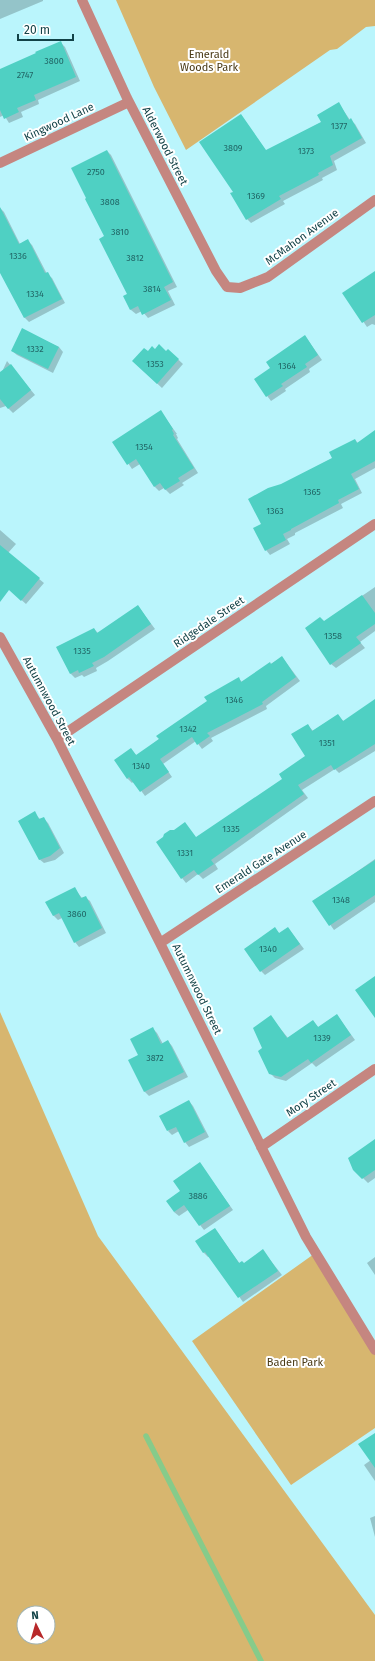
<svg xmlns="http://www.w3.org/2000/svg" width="375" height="1661" font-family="'Fira Sans',sans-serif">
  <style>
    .green { fill: #d7b66f; fill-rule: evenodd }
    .shadow { fill: #0003 }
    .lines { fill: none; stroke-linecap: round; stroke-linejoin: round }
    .stream { stroke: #86cb8a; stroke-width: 5.5 }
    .building { fill: #4fd0c3 }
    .minor { stroke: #c58680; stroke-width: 10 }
    .labels { text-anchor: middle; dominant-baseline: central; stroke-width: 4; stroke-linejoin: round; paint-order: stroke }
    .number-label { font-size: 9px; fill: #216666 }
    .park-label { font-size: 11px; fill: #493914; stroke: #fff }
    .street-label { font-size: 11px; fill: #124247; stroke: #fff }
  </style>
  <rect width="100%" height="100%" fill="#baf5fc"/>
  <path class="green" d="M116 0H375V26L366 27 337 49 330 50 186 150 154 87Z
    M0 1012 98 1236 375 1615V1661H0ZM24 1613H48V1637H24Z
    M314 1254 375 1350V1428L291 1485 192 1341Z"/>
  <path class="shadow" d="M0 0H43V1L0 19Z
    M60 42 65 47 80 81 38 100 39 104 21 112 23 117 9 123 4 115 0 117V76Z
    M339 104 350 120 355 124 366 143 334 161 337 170 322 178 323 180 283 201 285 204 251 223 247 219 234 192 241 115 266 151 322 122Z
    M107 151 111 155 177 287 168 291 175 305 148 318 142 311 136 314 131 310 124 296 128 294 105 237Z
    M0 208 4 212 20 244 27 240 32 245 47 274 52 278 65 303 29 322 25 318 0 271Z
    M375 273V325L372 324 367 327 344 293Z
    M23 330 59 347 63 352 53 373 17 355 12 351Z
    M305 336 322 360 309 369 310 372 285 389 286 391 271 401 255 380 271 368Z
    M155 350 166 352 168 350 183 364 162 388 133 361Z
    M7 361 35 395 13 413 6 406 0 408V373L1 374Z
    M161 412 177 434H176L178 438 177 439 198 473 182 483 184 485 170 494 164 488 159 491 155 487 140 464 132 469 114 442Z
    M375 431V468L355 479 362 493 341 504 343 508 295 533V535L287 539 290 544 270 555 266 550 263 524 281 485 333 458 355 440 358 443Z
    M0 530 16 544 8 553 44 583 26 604 0 581Z
    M375 587V631L360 642 365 648 336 668 331 664 324 622Z
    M138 606 155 629 108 661 96 668 97 671 84 677 82 675 75 678 71 674 57 647 94 629 99 634Z
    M282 657 300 681 266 706 267 709 211 738 213 741 202 749 196 741 163 764 172 777 145 796 134 781 132 783 127 778 131 749 137 756 238 678 242 682Z
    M375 700V751L339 773 335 769 302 790 308 798 215 864 218 869 203 879 198 874 186 883 182 878 174 831 185 824 196 838 284 780 306 756 308 725 313 731 338 715 344 722Z
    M34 813 40 819 43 818 48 823 64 853 55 860 44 863 39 859Z
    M375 859V902L334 930 314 902Z
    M74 888 82 898 85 897 90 901 106 933 79 947 75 942 62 918 58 920 53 915Z
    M288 928 304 949 265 975 261 971 275 929 280 934Z
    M337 1015 355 1040 316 1067 312 1063 286 1081 275 1078 270 1073 263 1048 271 1017 288 1038 313 1021 319 1028Z
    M153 1029 157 1033 163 1044 168 1041 172 1046 188 1077 149 1096 145 1092 130 1061 139 1056Z
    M189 1101 193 1106 209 1137 189 1147 185 1142 179 1131 172 1135 168 1131Z
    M375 1141V1178L368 1183 354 1169Z
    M200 1164 233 1210 204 1230 188 1210 179 1216 174 1212 182 1192Z
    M215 1229 240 1264H244L263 1251 282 1275 243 1302 210 1256 208 1257 204 1253 197 1242Z
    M375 1257V1275L367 1263Z
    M375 1434V1481L364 1465 371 1460Z
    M375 1516V1537L370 1518Z"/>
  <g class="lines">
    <path class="stream" d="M146 1436 261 1661"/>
  </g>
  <path class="building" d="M61 41 76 77 34 95 36 100 17 108 19 112 4 119 0 110V69L36 53 35 52Z
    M339 102 349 120 351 118 362 138 330 156 333 165 318 173 319 175 279 196 281 199 246 220 230 193 233 192 199 142 241 114 266 150 321 122 317 115Z
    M107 150 173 282 164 287 171 300 142 315 138 306 130 310 123 296 127 294 99 239 104 236 85 199 86 198 71 168Z
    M0 207 19 244 28 239 45 273 48 272 62 299 24 318 0 273Z
    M375 271V315L362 323 342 293Z
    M22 328 59 347 48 369 11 351Z
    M305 335 318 355 305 364 307 367 281 384 283 386 266 397 254 379 270 368 266 362Z
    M159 344 166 351 168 349 179 359 157 384 132 361 144 348 148 351 152 346 155 349Z
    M11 364 31 390 8 409 0 399V372Z
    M161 410 173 429 172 430 174 434 173 435 194 468 178 478 180 481 165 490 160 483 154 487 136 459 127 465 112 442Z
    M375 430V461L351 474 359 489 338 500 339 503 291 529V530L283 534 286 540 265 551 253 528 261 524 248 499 268 488 281 484 332 458 329 452 355 439 357 443Z
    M0 545 40 578 21 601 9 590 0 602Z
    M362 595 375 613V624L356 637 361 643 330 665 305 628 320 617 324 621Z
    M138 605 151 624 104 657 92 663 94 666 79 673 78 670 70 674 56 647 94 628 97 633Z
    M282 656 296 677 262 702 263 704 207 733 210 736 197 745 192 737 160 759 169 772 140 792 129 777 127 779 114 760 131 748 136 755 159 739 156 736 207 701 204 697 239 677 241 682 270 662 271 664Z
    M375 699V744L334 770 331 765 298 785 304 794 211 860 214 864 198 875 194 870 181 879 156 842 163 837 164 834 170 830H174L185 822 196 837 282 779 279 774 305 756 291 734 308 724 312 731 338 714 343 721Z
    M35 811 39 819 44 817 60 848 50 856 39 860 18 821Z
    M375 860V895L329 926 312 901Z
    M75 887 81 898 86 896 102 928 74 943 59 913 53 916 45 902Z
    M275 927 279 933 288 927 300 944 260 972 244 949Z
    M375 976V1018L355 990Z
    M337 1014 351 1035 311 1063 308 1059 281 1077 269 1074 258 1051 262 1048 253 1028 271 1015 287 1038 313 1020 318 1027Z
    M153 1027 161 1044 168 1040 184 1072 144 1092 128 1060 138 1055 130 1039Z
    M189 1100 205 1132 184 1143 176 1127 167 1131 159 1116Z
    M375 1139V1170L362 1179 353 1170 348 1158Z
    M200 1162 230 1206 199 1226 184 1205 174 1212 166 1201 180 1191 173 1181Z
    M215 1228 239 1263 242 1261 244 1263 263 1249 278 1271 238 1298 205 1252 203 1253 195 1241Z
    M375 1433V1468L358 1444Z"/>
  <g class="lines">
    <path class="minor" d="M82 0 127 98 216 271 227 287 240 288 268 277 375 200
      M0 163 129 102
      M0 637 57 739 160 943 306 1237 375 1350
      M57 739 375 524
      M160 943 375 801
      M261 1147 375 1069"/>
  </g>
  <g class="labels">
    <g class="number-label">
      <text x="54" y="61">3800</text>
      <text x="25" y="75">2747</text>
      <text x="339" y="126">1377</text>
      <text x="233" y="148">3809</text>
      <text x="306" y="151">1373</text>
      <text x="96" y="172">2750</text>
      <text x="256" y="196">1369</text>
      <text x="110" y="202">3808</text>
      <text x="120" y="232">3810</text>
      <text x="18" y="256">1336</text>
      <text x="135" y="258">3812</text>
      <text x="152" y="289">3814</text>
      <text x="35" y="294">1334</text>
      <text x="35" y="349">1332</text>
      <text x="155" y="364">1353</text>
      <text x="287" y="366">1364</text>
      <text x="144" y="447">1354</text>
      <text x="312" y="492">1365</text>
      <text x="275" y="511">1363</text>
      <text x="333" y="636">1358</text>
      <text x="82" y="651">1335</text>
      <text x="234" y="700">1346</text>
      <text x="188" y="729">1342</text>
      <text x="327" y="743">1351</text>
      <text x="141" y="766">1340</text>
      <text x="231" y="829">1335</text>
      <text x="185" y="853">1331</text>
      <text x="341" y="900">1348</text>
      <text x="77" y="914">3860</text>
      <text x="268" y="949">1340</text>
      <text x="322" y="1038">1339</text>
      <text x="155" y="1058">3872</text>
      <text x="198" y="1196">3886</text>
    </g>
    <g class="park-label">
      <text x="209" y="54">Emerald<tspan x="209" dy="13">Woods Park</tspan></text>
      <text x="295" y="1362">Baden Park</text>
    </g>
    <g class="street-label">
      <text transform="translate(59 122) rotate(-25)">Kingwood Lane</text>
      <text transform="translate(165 146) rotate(63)">Alderwood Street</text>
      <text transform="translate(302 237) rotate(-36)">McMahon Avenue</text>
      <text transform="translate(209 622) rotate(-34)">Ridgedale Street</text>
      <text transform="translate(49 701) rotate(62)">Autumnwood Street</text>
      <text transform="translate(261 862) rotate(-33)">Emerald Gate Avenue</text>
      <text transform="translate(197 989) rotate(64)">Autumnwood Street</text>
      <text transform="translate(311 1098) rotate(-34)">Mory Street</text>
    </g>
  </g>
  <g transform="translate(36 1625) rotate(355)"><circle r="19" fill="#ffffff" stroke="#a0b3b5"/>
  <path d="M0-3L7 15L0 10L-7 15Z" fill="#b8282a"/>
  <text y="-6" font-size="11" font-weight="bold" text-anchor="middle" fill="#124247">N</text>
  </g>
  <path d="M18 34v6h55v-6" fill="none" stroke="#124247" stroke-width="2"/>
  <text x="24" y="34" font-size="12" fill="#124247" stroke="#ffffff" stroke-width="3" paint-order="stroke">20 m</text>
</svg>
